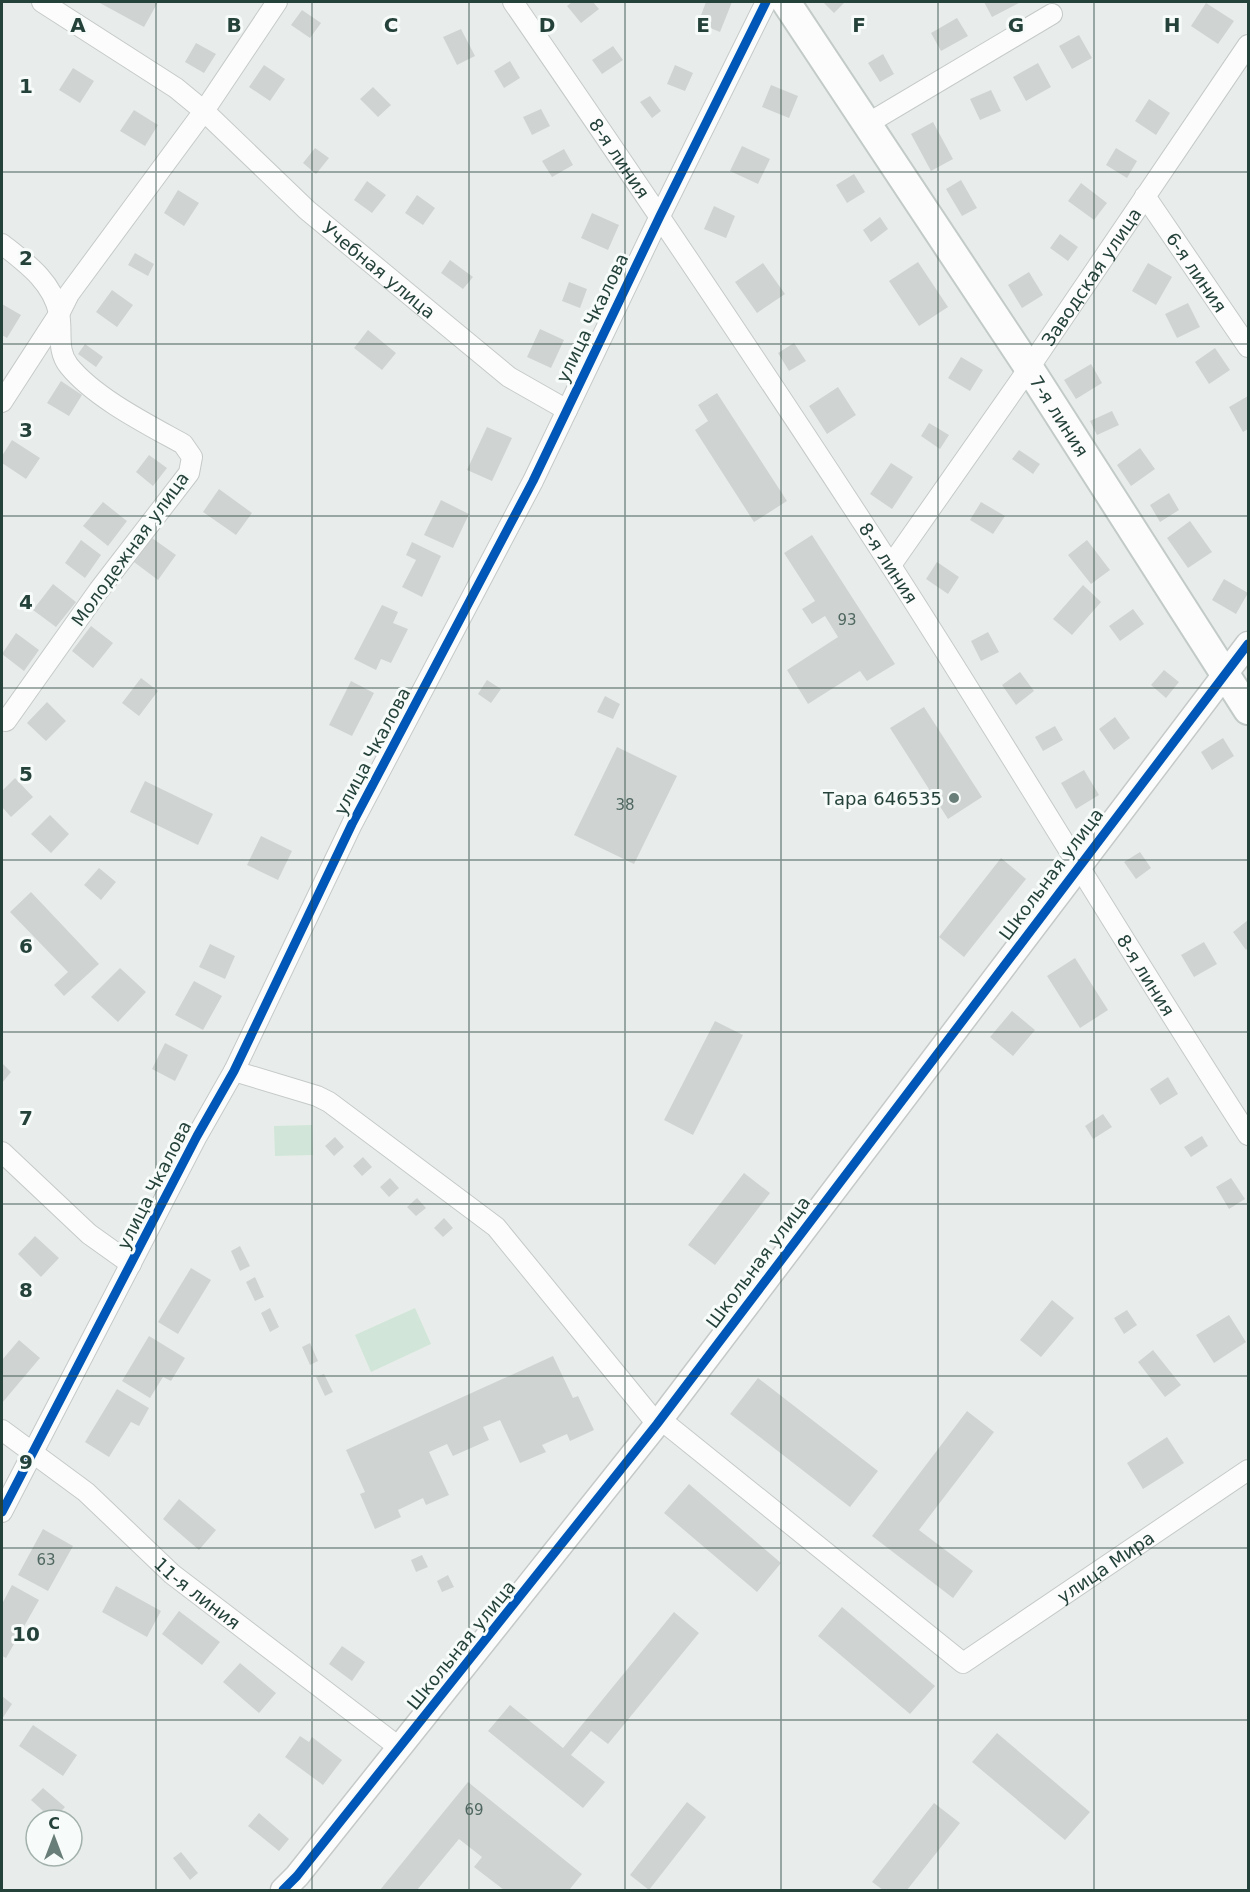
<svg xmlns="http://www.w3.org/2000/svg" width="1250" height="1892" font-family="'DejaVu Sans',sans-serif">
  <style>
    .green { fill: #d1e6d8 }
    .building { fill: #cfd4d2 }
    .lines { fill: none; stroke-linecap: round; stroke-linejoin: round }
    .minor-casing { stroke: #c5cac8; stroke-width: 22 }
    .tertiary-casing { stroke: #c5cac8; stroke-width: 27 }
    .secondary-casing { stroke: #c3cbc8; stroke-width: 32 }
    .minor { stroke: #fcfcfc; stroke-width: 20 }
    .tertiary { stroke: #fcfcfc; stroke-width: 24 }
    .secondary { stroke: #fcfcfc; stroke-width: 28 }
    .cycleway-casing { stroke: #f7fbf9; stroke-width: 13 }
    .cycleway { stroke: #0057b8; stroke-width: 9 }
    .grid { fill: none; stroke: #24423a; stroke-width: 1.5; stroke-opacity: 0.55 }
    .poi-dot { fill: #697e78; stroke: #f7fbf9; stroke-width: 2 }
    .labels { text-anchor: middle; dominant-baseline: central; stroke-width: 6; stroke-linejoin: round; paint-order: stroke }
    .number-label { font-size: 15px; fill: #506761 }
    .street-label { font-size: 18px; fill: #24423a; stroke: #f7fbf9 }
    .poi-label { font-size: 18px; fill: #24423a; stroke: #f7fbf9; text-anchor: end }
    .grid-label { font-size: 20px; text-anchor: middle; font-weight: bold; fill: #24423a; stroke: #f7fbf9; stroke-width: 6; stroke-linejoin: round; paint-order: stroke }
  </style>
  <rect width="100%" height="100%" fill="#e8edeb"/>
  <path class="green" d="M312 1125 313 1155 275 1156 274 1126Z
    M415 1308 431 1344 371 1372 355 1335Z"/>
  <path class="building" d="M98 2H158L144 27Z
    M572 2H593L599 9 581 23 567 6Z
    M706 2H732L720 32 698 23Z
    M823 2H845L834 13Z
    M984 2H1018L1019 3 992 17Z
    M1206 3 1234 21 1218 44 1191 26Z
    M302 10 321 23 310 38 291 25Z
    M957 18 968 36 941 51 931 33Z
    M461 29 475 56 457 65 443 37Z
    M1079 35 1092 58 1072 69 1059 46Z
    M196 43 216 54 204 73 185 62Z
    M613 46 623 60 602 74 592 60Z
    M883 54 894 74 880 82 868 63Z
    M510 61 520 78 504 88 494 71Z
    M1038 63 1051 87 1026 101 1013 77Z
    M264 65 285 79 270 101 249 87Z
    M675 65 693 73 685 91 667 84Z
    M73 68 94 81 80 103 59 90Z
    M771 85 798 96 789 118 762 107Z
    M373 87 391 105 378 117 360 99Z
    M991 90 1001 111 980 120 970 99Z
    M650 96 661 111 652 118 640 102Z
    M1149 99 1170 113 1156 135 1135 121Z
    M541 109 550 126 532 135 523 117Z
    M134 110 158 125 145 146 120 131Z
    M933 122 953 159 931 171 911 134Z
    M742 146 770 159 758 184 730 171Z
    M315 148 329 158 316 174 303 163Z
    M1116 148 1137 161 1127 178 1106 165Z
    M564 149 573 165 552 177 542 161Z
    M854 174 865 192 847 203 836 185Z
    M961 180 977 208 962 216 946 189Z
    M367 181 386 195 372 213 354 200Z
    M1081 183 1107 203 1094 220 1068 201Z
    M178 190 199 203 184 226 164 213Z
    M417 195 435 208 423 225 405 213Z
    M714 206 735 216 726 238 704 229Z
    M592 213 619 225 608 250 581 238Z
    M880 217 888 229 871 242 863 230Z
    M1060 234 1078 247 1068 261 1050 248Z
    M135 253 154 264 148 276 128 265Z
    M450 260 473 277 463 289 441 273Z
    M918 262 948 307 919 326 889 281Z
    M763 263 785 294 757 313 735 282Z
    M1148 263 1172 277 1156 305 1132 291Z
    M1029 272 1043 295 1022 308 1008 285Z
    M569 282 587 289 580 308 562 301Z
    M112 290 133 305 117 327 96 312Z
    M1188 303 1200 327 1177 338 1165 314Z
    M2 304 21 315 7 338 2 335Z
    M540 329 564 340 551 368 527 357Z
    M368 330 396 353 382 370 354 348Z
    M794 343 806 361 789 371 778 353Z
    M85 344 103 357 96 367 78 354Z
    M1215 348 1230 370 1209 384 1195 362Z
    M961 357 983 370 970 391 948 378Z
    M1091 364 1102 383 1076 399 1064 380Z
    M61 381 82 395 69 416 47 403Z
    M838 387 856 415 827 434 809 406Z
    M717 393 787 501 754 522 695 430 708 421 698 405Z
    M1248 396V429L1243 432 1229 407Z
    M1112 411 1119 425 1097 435 1090 421Z
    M929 423 949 435 940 449 921 436Z
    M487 427 512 438 492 481 467 470Z
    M12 440 40 458 26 479 2 463V456Z
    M1140 448 1155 469 1131 486 1117 465Z
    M1019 450 1040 464 1033 474 1012 459Z
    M149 455 167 468 153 486 136 472Z
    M891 463 913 477 892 509 870 494Z
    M219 489 252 513 236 535 203 512Z
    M1169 493 1179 510 1160 522 1150 505Z
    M441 500 469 514 453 548 424 535Z
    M103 502 127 521 108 546 83 526Z
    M981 502 1005 516 993 534 970 520Z
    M1190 521 1212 552 1188 568 1167 538Z
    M812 535 895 664 867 681 860 671 808 704 787 670 838 637 825 616 812 624 802 609 815 601 784 553Z
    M152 538 176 555 158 580 134 562Z
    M81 540 101 555 85 578 65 563Z
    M1087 540 1110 570 1091 584 1068 555Z
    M412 542 441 556 422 597 402 587 416 560 406 555Z
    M937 562 959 577 948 594 926 579Z
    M1224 579 1248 593 1236 614 1212 600Z
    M53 584 76 602 56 627 33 610Z
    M1083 585 1101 602 1072 635 1053 619Z
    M382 605 398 612 393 623 408 629 391 663 381 659 376 670 354 659Z
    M1133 609 1144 624 1120 641 1109 626Z
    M91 626 113 643 93 668 72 651Z
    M988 632 999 652 981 661 971 641Z
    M16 633 39 650 24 671 2 654Z
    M1164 670 1179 682 1166 698 1151 685Z
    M1020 672 1034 691 1016 705 1002 685Z
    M141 678 158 691 139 716 122 703Z
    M487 680 501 689 491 703 478 694Z
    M351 681 374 693 352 736 329 725Z
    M605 696 620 704 613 719 597 712Z
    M47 702 66 721 46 741 27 723Z
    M924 707 982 797 948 819 890 728Z
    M1115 717 1130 738 1114 750 1099 729Z
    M1055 726 1063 740 1043 751 1035 737Z
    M1223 738 1234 756 1212 770 1201 752Z
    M617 747 677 776 634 864 574 835Z
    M1084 770 1099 795 1076 809 1061 783Z
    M15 778 33 797 11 817 2 807V791Z
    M145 781 213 814 198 845 130 812Z
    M50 815 69 834 51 853 31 834Z
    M261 836 292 851 278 880 247 865Z
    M1140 852 1151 868 1136 879 1124 862Z
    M1001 858 1026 879 964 957 939 937Z
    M99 868 116 882 101 900 84 885Z
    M31 892 99 964 64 996 54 985 68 972 10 912Z
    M1248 920V948L1246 950 1233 932Z
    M1204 942 1217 964 1194 977 1181 955Z
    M210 944 235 956 225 979 199 967Z
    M1075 958 1108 1010 1080 1028 1047 976Z
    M120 968 146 992 118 1022 91 997Z
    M194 981 222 996 203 1030 175 1015Z
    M1012 1011 1035 1030 1013 1056 990 1037Z
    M715 1021 743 1035 693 1135 664 1120Z
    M165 1043 188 1055 175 1081 152 1069Z
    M2 1063 11 1072 2 1083Z
    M1168 1077 1178 1094 1160 1105 1150 1089Z
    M1103 1114 1112 1127 1093 1139 1085 1126Z
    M1202 1136 1208 1146 1191 1157 1184 1147Z
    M335 1137 344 1147 334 1156 325 1146Z
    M363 1157 372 1167 362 1176 353 1166Z
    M744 1173 770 1193 715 1265 688 1245Z
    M390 1178 399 1188 389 1197 380 1187Z
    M1231 1178 1245 1199 1229 1209 1216 1187Z
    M417 1198 426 1208 416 1216 407 1207Z
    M444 1218 453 1228 443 1237 434 1228Z
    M35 1236 59 1258 41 1277 18 1254Z
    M240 1246 250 1266 240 1271 231 1251Z
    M191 1268 211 1280 178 1334 158 1322Z
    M255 1277 264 1297 255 1301 246 1282Z
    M1052 1300 1074 1318 1041 1357 1020 1340Z
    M270 1308 279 1327 270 1332 261 1313Z
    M1127 1310 1137 1325 1124 1334 1114 1318Z
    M1229 1315 1246 1342 1214 1363 1196 1335Z
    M149 1336 185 1358 171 1381 163 1377 150 1398 122 1381Z
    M19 1340 40 1358 2 1403V1360Z
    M310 1343 318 1361 310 1365 302 1347Z
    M1153 1350 1181 1385 1165 1397 1138 1362Z
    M553 1356 573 1398 578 1396 594 1430 570 1441 567 1434 542 1445 546 1452 520 1463 500 1420 483 1427 489 1440 453 1456 447 1444 429 1452 449 1495 426 1505 423 1498 398 1510 401 1517 375 1529 360 1494 365 1492 346 1450Z
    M324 1374 333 1392 325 1396 316 1377Z
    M758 1378 878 1471 850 1507 730 1414Z
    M117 1389 149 1408 139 1426 131 1422 109 1457 85 1442Z
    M967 1411 994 1432 919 1530 973 1571 953 1598 872 1536Z
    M1167 1437 1184 1463 1143 1489 1127 1463Z
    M689 1484 781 1563 757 1592 664 1513Z
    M179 1499 216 1530 199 1550 163 1519Z
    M43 1529 73 1546 48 1591 18 1575Z
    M422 1555 428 1567 416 1572 411 1560Z
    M448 1575 454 1587 442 1592 437 1581Z
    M12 1585 39 1600 6 1658 2 1656V1604Z
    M116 1586 161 1611 147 1637 102 1612Z
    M842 1607 935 1686 910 1714 818 1636Z
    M179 1611 220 1642 202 1665 162 1634Z
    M674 1612 699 1633 608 1744 591 1731 571 1755 605 1782 583 1808 488 1731 510 1705 563 1748Z
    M342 1646 365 1662 352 1681 329 1664Z
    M240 1663 276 1693 259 1713 223 1682Z
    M2 1696 12 1704 2 1719Z
    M33 1725 77 1755 63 1776 19 1746Z
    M997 1733 1090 1812 1065 1840 972 1762Z
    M300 1736 309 1742 312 1737 342 1760 323 1785 285 1757Z
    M468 1782 582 1874 569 1890H504L474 1867 482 1857 459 1839 417 1890H380Z
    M43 1788 65 1807 53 1820 31 1800Z
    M687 1802 706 1817 649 1890 630 1875Z
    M934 1803 960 1823 907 1890H883L872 1882Z
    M259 1813 289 1839 279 1851 248 1826Z
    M181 1852 198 1873 190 1880 173 1858Z"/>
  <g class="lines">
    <g class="minor-casing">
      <g id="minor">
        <path id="s1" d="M42 2 176 88 204 111 307 210 509 377 567 410"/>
        <path id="s2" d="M513 2C641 188 768 376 891 566 1012 754 1126 947 1248 1135"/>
        <path d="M867 124 1052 14"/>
        <path id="s3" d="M1145 196 1248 347"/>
        <path d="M2 244C26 263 52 281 59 313 63 332 56 350 69 366 95 398 147 424 183 444L192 457 189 473 99 590 6 721"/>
        <path d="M2 402 59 314 69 294 204 111 277 2"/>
        <path id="s4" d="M891 565 1029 368 1248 45"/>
        <path d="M234 1071 317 1096 329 1102 496 1227 657 1424"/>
        <path d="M2 1152 89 1234 131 1264"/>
        <path id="s5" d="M660 1419 963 1663 1248 1470"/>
        <path id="s6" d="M2 1430 86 1492 172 1574 400 1748"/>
        <path d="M2 1512 197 1136 234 1071 352 824 533 481 660 216 766 2"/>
      </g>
    </g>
    <g class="tertiary-casing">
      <path id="tertiary" d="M283 1890 297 1876 657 1424 1248 644"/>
    </g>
    <g class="secondary-casing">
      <g id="secondary">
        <path id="s7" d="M786 2 1029 368 1248 710"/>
      </g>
    </g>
    <use href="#minor" class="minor"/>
    <use href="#tertiary" class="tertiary"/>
    <use href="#secondary" class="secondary"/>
    <g class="cycleway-casing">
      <path id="cycleway" d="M2 1512 197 1136 234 1071 352 824 533 481 660 216 766 2
        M283 1890 297 1876 657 1424 1248 644"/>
    </g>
    <use href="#cycleway" class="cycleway"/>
  </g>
  <path class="grid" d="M156 2V1890M312 2V1890M469 2V1890M625 2V1890M781 2V1890M938 2V1890M1094 2V1890M2 172H1248M2 344H1248M2 516H1248M2 688H1248M2 860H1248M2 1032H1248M2 1204H1248M2 1376H1248M2 1548H1248M2 1720H1248"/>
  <circle class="poi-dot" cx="954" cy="798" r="6"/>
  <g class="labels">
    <g class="number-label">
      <text x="847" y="620">93</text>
      <text x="625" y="805">38</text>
      <text x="46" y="1560">63</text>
      <text x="474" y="1810">69</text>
    </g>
    <g class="street-label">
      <text stroke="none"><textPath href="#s2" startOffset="189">8-я линия</textPath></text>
      <text stroke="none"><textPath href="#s1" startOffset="432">Учебная улица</textPath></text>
      <text stroke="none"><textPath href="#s3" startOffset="92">6-я линия</textPath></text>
      <text stroke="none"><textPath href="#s4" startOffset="351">Заводская улица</textPath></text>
      <text transform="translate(592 318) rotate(-64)">улица Чкалова</text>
      <text stroke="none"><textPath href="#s7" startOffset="496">7-я линия</textPath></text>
      <text transform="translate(130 549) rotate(-54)">Молодежная улица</text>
      <text stroke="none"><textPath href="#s2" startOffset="675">8-я линия</textPath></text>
      <text transform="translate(372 751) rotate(-62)">улица Чкалова</text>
      <text transform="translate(1051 874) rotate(-53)">Школьная улица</text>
      <text stroke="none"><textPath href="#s2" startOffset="1161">8-я линия</textPath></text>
      <text transform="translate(154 1185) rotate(-63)">улица Чкалова</text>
      <text transform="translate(758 1262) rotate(-53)">Школьная улица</text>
      <text stroke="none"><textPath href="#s5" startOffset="561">улица Мира</textPath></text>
      <text stroke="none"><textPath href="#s6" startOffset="255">11-я линия</textPath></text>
      <text transform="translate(461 1645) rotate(-51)">Школьная улица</text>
    </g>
    <g class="poi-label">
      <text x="942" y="798">Тара 646535</text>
    </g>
  </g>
  <g class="grid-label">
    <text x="78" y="32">A</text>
    <text x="234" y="32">B</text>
    <text x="391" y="32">C</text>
    <text x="547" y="32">D</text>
    <text x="703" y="32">E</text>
    <text x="859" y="32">F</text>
    <text x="1016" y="32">G</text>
    <text x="1172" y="32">H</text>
    <text x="26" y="93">1</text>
    <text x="26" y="265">2</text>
    <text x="26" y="437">3</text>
    <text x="26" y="609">4</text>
    <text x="26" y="781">5</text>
    <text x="26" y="953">6</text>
    <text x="26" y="1125">7</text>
    <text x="26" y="1297">8</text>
    <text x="26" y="1469">9</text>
    <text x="26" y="1641">10</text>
  </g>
  <rect width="1250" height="1892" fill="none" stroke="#24423a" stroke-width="6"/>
  <g transform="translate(54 1838)"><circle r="28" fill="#f7fbf9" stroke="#a3b1ad" stroke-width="1.5"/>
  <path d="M0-4.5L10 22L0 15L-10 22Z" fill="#697e78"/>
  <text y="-9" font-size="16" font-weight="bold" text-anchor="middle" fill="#24423a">С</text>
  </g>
</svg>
